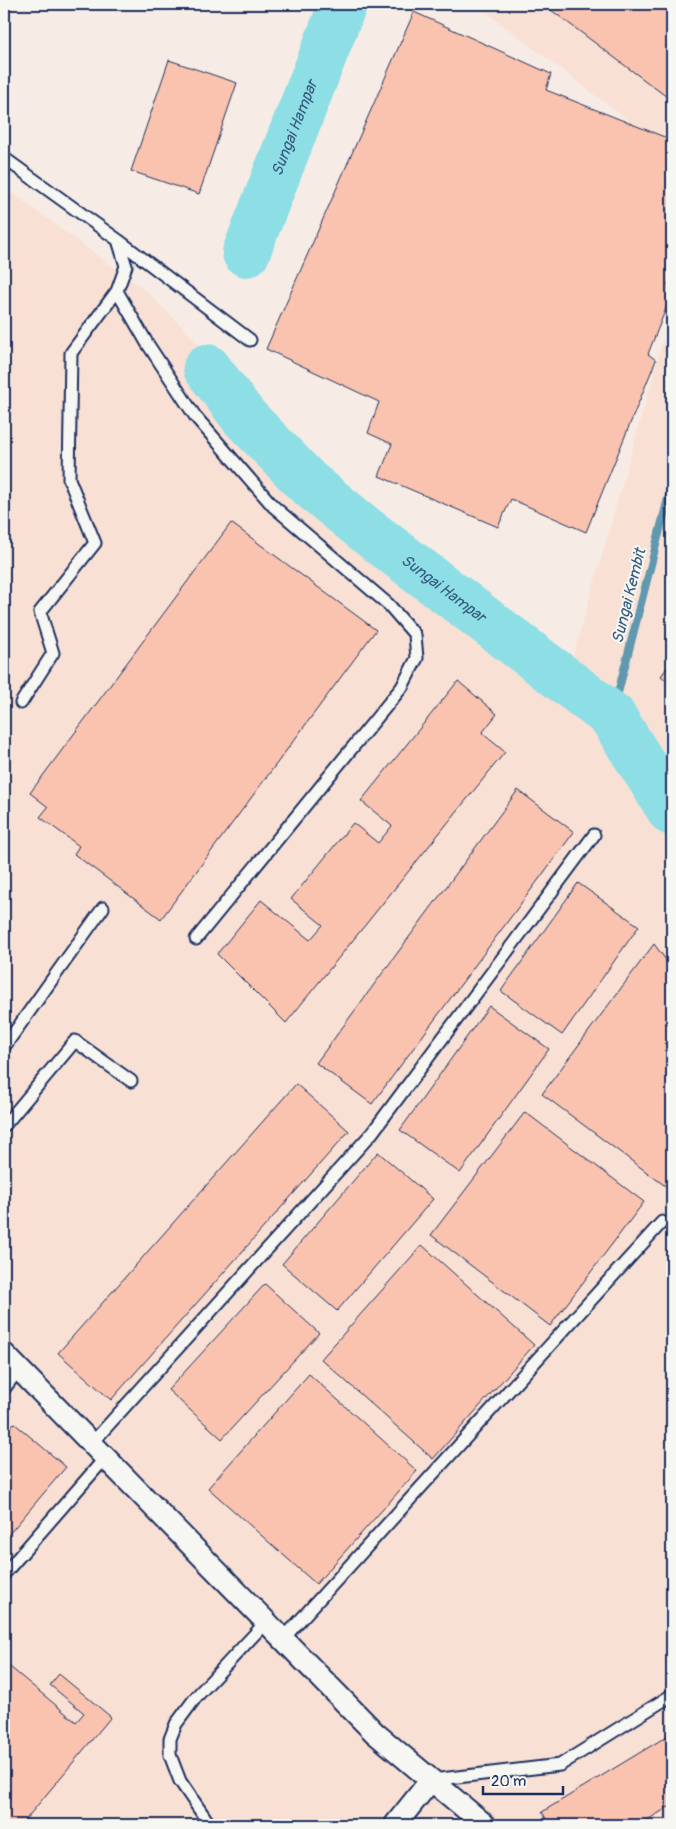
<svg xmlns="http://www.w3.org/2000/svg" width="676" height="1829" font-family="Pangolin,sans-serif">
  <style>
    .built { fill: #f8e0d5 }
    .lines { fill: none; stroke-linecap: round; stroke-linejoin: round }
    .stream { stroke: #5f98af; stroke-width: 8 }
    .river { stroke: #8ddee5; stroke-width: 48 }
    .building { fill: #fac3af; stroke: #1b2f5e }
    .lane-casing { stroke: #1b2f5e; stroke-width: 15 }
    .street-casing { stroke: #1b2f5e; stroke-width: 25 }
    .lane { stroke: #f6f6f2; stroke-width: 11 }
    .street { stroke: #f6f6f2; stroke-width: 21 }
    .labels { text-anchor: middle; dominant-baseline: central; stroke-width: 4; stroke-linejoin: round; paint-order: stroke }
    .water-label { font-size: 16px; font-style: italic; fill: #385b80; stroke: #f6f6f2 }
  </style>
  <rect width="100%" height="100%" fill="#f7ece5"/>
  <filter id="ink" filterUnits="userSpaceOnUse"><feTurbulence type="fractalNoise" baseFrequency=".02" numOctaves="2"/><feDisplacementMap in="SourceGraphic" scale="10" xChannelSelector="R" yChannelSelector="G"/><feConvolveMatrix kernelMatrix="1 2 1 2 8 2 1 2 1" color-interpolation-filters="sRGB"/></filter>
  <g filter="url(#ink)">
    <path class="built" d="M475 4H672V154Z
      M4 187 146 291 332 476 572 660 672 309V1825H4Z"/>
    <g class="lines">
      <path class="stream" d="M612 716 672 483"/>
      <g class="river">
        <path id="s1" d="M246 253 343 4"/>
        <path id="s2" d="M207 368 244 417 307 482 367 531 612 716 672 812"/>
      </g>
    </g>
    <path class="building" d="M543 4H672V90L667 97Z
      M414 12 551 74 546 90 672 140V273L668 285 672 286V293L648 354 656 360 586 532 511 499 498 527 379 476 392 444 368 433 379 402 266 349Z
      M169 60 237 83 199 194 131 171Z
      M231 523 376 630 161 919 74 854 79 846 40 817 48 807 30 793Z
      M672 661V685L661 676Z
      M458 681 497 714 482 733 505 752 286 1023 217 954 261 900 310 940 323 925 291 899 353 823 378 843 392 826 361 801Z
      M518 790 574 832 372 1104 316 1063Z
      M578 883 639 926 562 1035 501 991Z
      M654 944 672 968V1191L542 1094Z
      M489 1006 549 1049 460 1173 400 1130Z
      M296 1084 349 1131 111 1400 58 1353Z
      M525 1112 644 1202 550 1326 431 1235Z
      M378 1152 433 1199 337 1311 282 1264Z
      M422 1245 534 1345 433 1459 321 1359Z
      M265 1284 319 1333 222 1439 168 1390Z
      M309 1374 417 1471 316 1584 208 1488Z
      M14 1423 66 1467 4 1540V1434Z
      M4 1662 76 1722 84 1713 50 1685 59 1674 111 1717 21 1825H4Z
      M669 1735 672 1741V1805L639 1825H550L542 1812Z"/>
    <g class="lines">
      <g class="lane-casing">
        <path id="lane" d="M4 158 118 240
          M117 291 147 343 195 416 273 506 389 605 415 635 417 658 402 687 196 939
          M21 703 53 653 40 612 95 543 69 479 71 353 117 291 126 266 118 240 250 340
          M4 1047 103 908
          M4 1126 75 1041 131 1081
          M4 1389 19 1369
          M92 1443 372 1133 594 835
          M4 1574 106 1457
          M283 1639 662 1222
          M432 1780 560 1765 672 1695
          M210 1825 180 1781 170 1755V1739L176 1724 196 1697 266 1622"/>
      </g>
      <g class="street-casing">
        <path id="street" d="M4 1354 375 1733 485 1825
          M395 1825 431 1780"/>
      </g>
      <use href="#lane" class="lane"/>
      <use href="#street" class="street"/>
    </g>
  </g>
  <g class="labels">
    <g class="water-label">
      <text stroke="none"><textPath href="#s1" startOffset="134">Sungai Hampar</textPath></text>
      <text stroke="none"><textPath href="#s2" startOffset="325">Sungai Hampar</textPath></text>
      <text transform="translate(629 596) rotate(-76)">Sungai Kembit</text>
    </g>
  </g>
  <rect width="676" height="1829" fill="none" stroke="#f6f6f2" stroke-width="20"/>
  <rect x="10" y="10" width="656" height="1809" fill="none" stroke="#1b2f5e" stroke-width="2" filter="url(#ink)"/>
  <path d="M483 1786v8h80v-8" fill="none" stroke="#1b2f5e" stroke-width="2.5"/>
  <text x="491" y="1786" font-size="15" fill="#1b2f5e" stroke="#f6f6f2" stroke-width="4" paint-order="stroke">20 m</text>
</svg>
